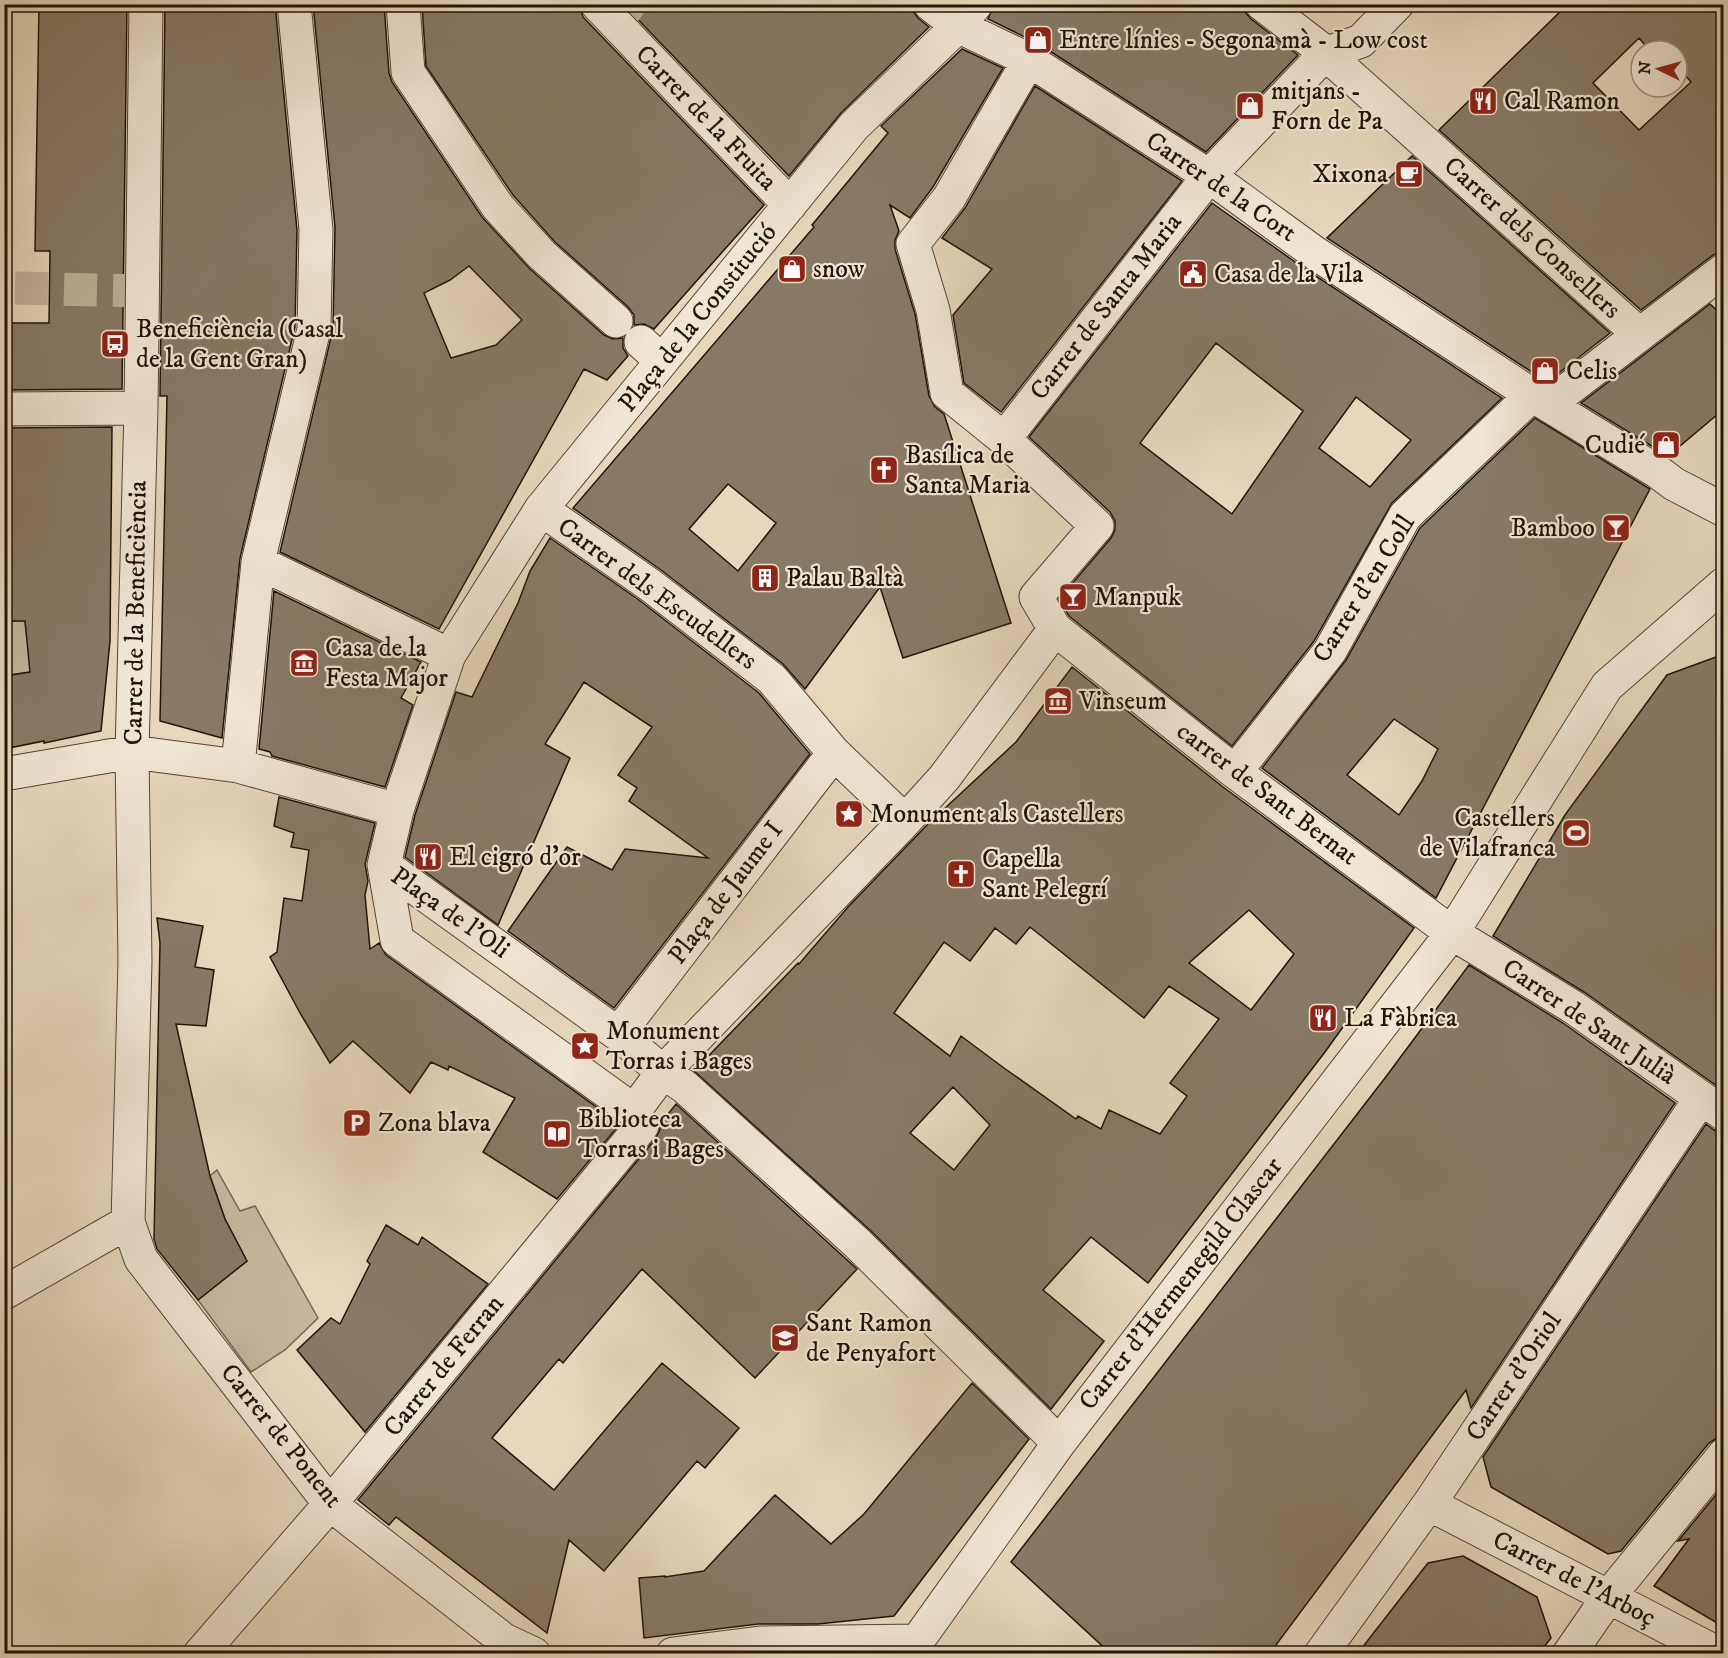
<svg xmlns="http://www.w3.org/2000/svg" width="1728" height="1658" font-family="'IM FELL DW Pica',serif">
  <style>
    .green { fill: #c5b79d; stroke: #726652; stroke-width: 1.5 }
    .building { fill: #877a65; stroke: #1f1407; stroke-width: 1.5; fill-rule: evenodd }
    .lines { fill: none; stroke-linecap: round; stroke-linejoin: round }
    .minor-tunnel { stroke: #bfb198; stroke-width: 33; stroke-dasharray: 33 16; stroke-linecap: butt }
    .minor-casing { stroke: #514534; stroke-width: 35 }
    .minor { stroke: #efe6d3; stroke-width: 33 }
    .labels { text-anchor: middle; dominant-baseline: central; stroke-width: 4.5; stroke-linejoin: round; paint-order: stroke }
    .poi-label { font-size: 26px; fill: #1f1407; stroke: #efe6d3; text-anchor: start }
    .street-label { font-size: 26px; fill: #1f1407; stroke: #efe6d3 }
  </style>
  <rect width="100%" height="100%" fill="#e7d8bc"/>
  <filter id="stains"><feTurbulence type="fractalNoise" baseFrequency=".00333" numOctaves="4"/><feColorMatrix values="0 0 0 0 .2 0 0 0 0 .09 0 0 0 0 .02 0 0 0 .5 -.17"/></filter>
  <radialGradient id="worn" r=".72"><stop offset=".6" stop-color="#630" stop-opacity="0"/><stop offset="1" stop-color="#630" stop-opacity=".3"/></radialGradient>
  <path class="green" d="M5 621H25L31 672 5 676Z
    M217 1170 240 1211 255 1206 318 1318 285 1350 251 1372 198 1300 247 1261 225 1219 210 1176Z"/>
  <path class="building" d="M39 4H127L122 389 4 390V323H49L50 251H35Z
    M165 4H275L297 230 295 327 240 558 222 738 160 721 167 396H160Z
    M313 4H384L389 73 392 82 482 217 530 269 604 335 613 339 623 338V348L628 356 607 380 584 369 439 629 280 552 333 329 335 227ZM469 266 522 320 496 345 451 358 424 293 450 280Z
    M422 4H579L583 17 764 205 654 329 644 324 634 325V315L628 307 555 242 513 195 426 66Z
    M623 4H912L913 11 918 18 929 27 841 113 789 176Z
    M994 4H1244L1245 12 1251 19 1298 55 1206 152 1039 44 988 19Z
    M1568 4H1724V252L1713 255 1641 310 1439 130ZM1639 38 1650 51H1677V66L1691 82 1639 130 1593 83Z
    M962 49 1003 68 933 187 910 218 890 205 899 231 895 240V249L915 314 929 396 935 407 944 414 1011 623 903 658 880 587 805 689 783 664 661 570 573 508 814 227 812 225 888 133 881 126ZM728 484 776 523 738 571 689 529Z
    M1035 86 1182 181 1001 412 964 383 953 315 992 269 942 238 965 208Z
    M1412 156 1610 333 1547 382 1327 238Z
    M1212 203 1305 269 1502 398 1392 503 1314 641 1232 746 1069 616 1059 599 1111 538 1115 530V521L1110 512 1029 437ZM1216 343 1303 411 1232 514 1140 443ZM1356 397 1411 440 1370 487 1319 448Z
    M1710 304 1724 317V409L1668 456 1581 403Z
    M1535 418 1650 489 1436 898 1262 768 1346 660 1420 528ZM1394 719 1438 749 1422 781 1399 815 1347 775Z
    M112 427 110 641 101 731 44 743V741L4 749V676L30 672 25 621H4V428Z
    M550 538 639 600 759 693 810 754 614 1008 508 931 567 847 612 870 625 849 708 858 629 801 637 788 618 775 652 727 584 682 545 744 570 758 498 925 405 857 415 815 456 692 472 697 518 603 530 571Z
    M274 591 421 662 401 698 413 705 385 787 272 756 270 752 259 749Z
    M1724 654V1091L1584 992 1493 936 1565 815 1667 675Z
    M1072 667 1223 787 1414 928 1325 1052 1148 1283 1091 1237 1043 1290 1104 1341 1051 1409 870 1230 694 1071 798 963 799 964 848 907 928 824 1016 742ZM1249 910 1294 954 1251 1010 1189 963ZM1030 927 1144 1018 1169 986 1219 1019 1170 1083 1187 1096 1160 1134 1109 1110 1101 1129 1078 1116 1076 1119 1004 1068 961 1036 950 1056 894 1013 944 942 970 961 995 928 1016 944ZM953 1087 990 1125 954 1170 910 1133Z
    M279 797 375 823 365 864 368 881 365 895 370 949 379 943 386 955 620 1124 557 1199 483 1152 515 1098 449 1066 448 1070 431 1062 410 1093 353 1041 330 1063 300 1013 270 957 277 952 284 898 302 901 309 850 291 847 294 833 274 826Z
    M157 918 203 926 195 967 214 970 206 1026 176 1024 210 1176 225 1219 247 1261 198 1300 157 1249 154 1239 160 943Z
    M1469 965 1563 1023 1675 1103 1471 1408 1466 1390 1270 1653H1110L1011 1562 1385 1078Z
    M676 1104 857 1269 755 1378 642 1269 563 1363 559 1359 492 1438 554 1490 662 1363 739 1428 705 1468 697 1461 604 1571 569 1540 547 1633 396 1517 389 1525 358 1500 656 1138 660 1129V1124Z
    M1706 1124 1714 1130 1724 1133V1437L1717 1438 1709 1443 1621 1551 1608 1554 1491 1487 1483 1457Z
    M386 1225 418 1245 422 1237 488 1284 365 1432 297 1350 331 1318 340 1324 370 1264 367 1261Z
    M972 1383 1029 1439 894 1616 818 1624H758L644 1638 639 1578 665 1576V1577L704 1571 775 1495 831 1544 864 1514Z
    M1724 1485V1627L1654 1586 1689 1539 1678 1541Z
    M1463 1556 1537 1597 1551 1638 1539 1653H1358L1428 1563Z"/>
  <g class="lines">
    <path class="minor-tunnel" d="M623 14 630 4
      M15 288 141 291"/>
    <g class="minor-casing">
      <path id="minor" d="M146 4 141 408 132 752 135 962 128 1222 141 1259 330 1504 504 1640 534 1654
        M403 4 408 72 498 207 542 255 616 321
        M597 4 790 205
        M930 4 958 26 1029 60 1209 176 1315 253 1532 395 1658 472 1674 484 1724 510
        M1262 4 1317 46 1639 334
        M1029 60 949 198 913 244 933 310 947 393 1004 439 1097 526 1036 597 1055 629 1235 772 1452 933 1573 1007 1724 1114
        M641 342 662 361
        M1549 404 1724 270
        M4 409 141 408
        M1004 439 1209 176 1325 54 1361 41 1397 4
        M541 509 650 585 772 679 834 753 905 821
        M258 562 449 655
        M238 766 258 562 314 329 316 229 294 4
        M1235 772 1330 651 1405 516 1532 395
        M4 774 132 752 238 766 397 810
        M384 865 618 1034 663 1072 685 1087 857 1243 1059 1443
        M618 1034 834 753
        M634 1111 397 940 384 865 397 810 449 655 541 509 854 126 958 26 976 4
        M4 1293 128 1222
        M1429 1504 1719 1654
        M200 1654 330 1504 642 1126 634 1111 663 1072 905 821 944 778 1055 629
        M673 1654 760 1643 918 1641
        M908 1654 1059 1443 1452 933 1607 686 1724 584
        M1321 1654 1429 1504 1701 1098
        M1569 1654 1609 1596 1724 1455"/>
    </g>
    <use href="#minor" class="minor"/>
  </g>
  <defs>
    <g id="shop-square" transform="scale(1.5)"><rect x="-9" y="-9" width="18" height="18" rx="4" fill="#8f2418" stroke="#efe6d3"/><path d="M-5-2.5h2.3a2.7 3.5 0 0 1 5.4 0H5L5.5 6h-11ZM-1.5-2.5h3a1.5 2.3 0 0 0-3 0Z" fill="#fff"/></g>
    <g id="restaurant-square" transform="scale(1.5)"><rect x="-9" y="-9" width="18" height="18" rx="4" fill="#8f2418" stroke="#efe6d3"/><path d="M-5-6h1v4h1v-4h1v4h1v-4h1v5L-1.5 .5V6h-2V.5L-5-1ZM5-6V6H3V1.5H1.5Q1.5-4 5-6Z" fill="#fff"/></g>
    <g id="cafe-square" transform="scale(1.5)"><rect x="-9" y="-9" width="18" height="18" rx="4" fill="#8f2418" stroke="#efe6d3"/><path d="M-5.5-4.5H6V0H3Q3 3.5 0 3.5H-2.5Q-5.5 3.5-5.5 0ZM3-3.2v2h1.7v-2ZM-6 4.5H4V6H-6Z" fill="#fff"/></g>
    <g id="civic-square" transform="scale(1.5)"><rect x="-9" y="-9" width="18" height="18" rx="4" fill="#8f2418" stroke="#efe6d3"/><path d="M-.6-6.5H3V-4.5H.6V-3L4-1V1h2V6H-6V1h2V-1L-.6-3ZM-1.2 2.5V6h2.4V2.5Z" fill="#fff"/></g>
    <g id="bus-square" transform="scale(1.5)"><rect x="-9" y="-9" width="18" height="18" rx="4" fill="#8f2418" stroke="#efe6d3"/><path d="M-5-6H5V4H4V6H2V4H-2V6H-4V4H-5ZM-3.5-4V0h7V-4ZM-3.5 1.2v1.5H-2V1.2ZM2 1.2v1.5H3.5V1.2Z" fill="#fff"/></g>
    <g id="church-square" transform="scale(1.5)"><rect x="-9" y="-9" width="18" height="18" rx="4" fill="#8f2418" stroke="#efe6d3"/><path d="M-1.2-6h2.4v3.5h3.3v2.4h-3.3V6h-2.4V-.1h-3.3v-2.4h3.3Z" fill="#fff"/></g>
    <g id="bar-square" transform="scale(1.5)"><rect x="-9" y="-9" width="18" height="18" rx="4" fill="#8f2418" stroke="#efe6d3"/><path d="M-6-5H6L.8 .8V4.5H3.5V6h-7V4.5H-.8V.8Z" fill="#fff"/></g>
    <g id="building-square" transform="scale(1.5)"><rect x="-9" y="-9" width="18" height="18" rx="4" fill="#8f2418" stroke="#efe6d3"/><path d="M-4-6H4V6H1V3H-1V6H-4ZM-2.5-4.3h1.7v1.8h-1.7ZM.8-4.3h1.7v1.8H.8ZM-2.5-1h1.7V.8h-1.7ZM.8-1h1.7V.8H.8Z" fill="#fff"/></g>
    <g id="museum-square" transform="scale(1.5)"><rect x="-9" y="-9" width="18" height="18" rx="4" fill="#8f2418" stroke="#efe6d3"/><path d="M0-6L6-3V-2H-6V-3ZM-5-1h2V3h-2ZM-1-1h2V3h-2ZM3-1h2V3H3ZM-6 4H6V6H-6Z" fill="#fff"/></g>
    <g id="sight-square" transform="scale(1.5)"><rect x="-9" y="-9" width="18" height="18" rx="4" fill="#8f2418" stroke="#efe6d3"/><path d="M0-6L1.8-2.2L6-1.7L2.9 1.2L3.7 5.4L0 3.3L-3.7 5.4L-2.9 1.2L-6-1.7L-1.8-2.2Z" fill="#fff"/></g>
    <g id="stadium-square" transform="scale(1.5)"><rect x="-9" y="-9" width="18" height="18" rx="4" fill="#8f2418" stroke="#efe6d3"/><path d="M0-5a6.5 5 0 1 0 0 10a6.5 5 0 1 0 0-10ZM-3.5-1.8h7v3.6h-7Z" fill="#fff"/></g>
    <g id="parking-square" transform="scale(1.5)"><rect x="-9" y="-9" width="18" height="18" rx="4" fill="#8f2418" stroke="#efe6d3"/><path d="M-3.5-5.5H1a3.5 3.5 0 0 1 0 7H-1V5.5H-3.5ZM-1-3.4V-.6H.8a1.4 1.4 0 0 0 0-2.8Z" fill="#fff"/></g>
    <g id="library-square" transform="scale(1.5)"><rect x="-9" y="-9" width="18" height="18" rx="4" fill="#8f2418" stroke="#efe6d3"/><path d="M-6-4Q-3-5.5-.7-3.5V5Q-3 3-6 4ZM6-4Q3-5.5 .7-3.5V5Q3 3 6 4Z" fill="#fff"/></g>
    <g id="school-square" transform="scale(1.5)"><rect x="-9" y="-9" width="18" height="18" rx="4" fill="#8f2418" stroke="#efe6d3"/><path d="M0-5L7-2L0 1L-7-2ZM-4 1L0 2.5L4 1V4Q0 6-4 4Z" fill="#fff"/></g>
  </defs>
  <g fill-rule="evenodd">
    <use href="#shop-square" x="1038" y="40"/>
    <use href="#restaurant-square" x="1483" y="101"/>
    <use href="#shop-square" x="1250" y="106"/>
    <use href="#cafe-square" x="1409" y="174"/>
    <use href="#shop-square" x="792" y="269"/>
    <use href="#civic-square" x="1193" y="274"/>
    <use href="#bus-square" x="115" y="344"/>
    <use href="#shop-square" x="1545" y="371"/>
    <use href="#shop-square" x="1666" y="445"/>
    <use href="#church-square" x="884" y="470"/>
    <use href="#bar-square" x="1616" y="528"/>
    <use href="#building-square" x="765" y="578"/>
    <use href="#bar-square" x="1073" y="597"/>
    <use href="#museum-square" x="304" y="663"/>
    <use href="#museum-square" x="1058" y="701"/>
    <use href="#sight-square" x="849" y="814"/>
    <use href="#stadium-square" x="1576" y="833"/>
    <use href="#restaurant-square" x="428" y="857"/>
    <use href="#church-square" x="961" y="874"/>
    <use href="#restaurant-square" x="1323" y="1018"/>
    <use href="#sight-square" x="585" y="1046"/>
    <use href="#parking-square" x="357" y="1123"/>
    <use href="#library-square" x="557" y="1134"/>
    <use href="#school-square" x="785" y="1338"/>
  </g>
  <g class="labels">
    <g class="poi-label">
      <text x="1059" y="40">Entre línies - Segona mà - Low cost</text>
      <text x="1271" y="91">mitjans -<tspan x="1271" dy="30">Forn de Pa</tspan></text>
      <text x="1504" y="101">Cal Ramon</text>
      <text x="1388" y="174" text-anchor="end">Xixona</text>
      <text x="813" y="269">snow</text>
      <text x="1214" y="274">Casa de la Vila</text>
      <text x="136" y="329">Beneficiència (Casal<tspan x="136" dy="30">de la Gent Gran)</tspan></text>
      <text x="1566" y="371">Celis</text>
      <text x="1645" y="445" text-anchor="end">Cudié</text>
      <text x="905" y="455">Basílica de<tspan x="905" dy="30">Santa Maria</tspan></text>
      <text x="1595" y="528" text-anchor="end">Bamboo</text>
      <text x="786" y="578">Palau Baltà</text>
      <text x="1094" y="597">Manpuk</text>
      <text x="325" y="648">Casa de la<tspan x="325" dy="30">Festa Major</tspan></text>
      <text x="1079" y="701">Vinseum</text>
      <text x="870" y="814">Monument als Castellers</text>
      <text x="1555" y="818" text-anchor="end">Castellers<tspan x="1555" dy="30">de Vilafranca</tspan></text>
      <text x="449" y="857">El cigró d'or</text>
      <text x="982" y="859">Capella<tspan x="982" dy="30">Sant Pelegrí</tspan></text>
      <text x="1344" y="1018">La Fàbrica</text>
      <text x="606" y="1031">Monument<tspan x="606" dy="30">Torras i Bages</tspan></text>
      <text x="578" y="1119">Biblioteca<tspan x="578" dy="30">Torras i Bages</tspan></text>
      <text x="378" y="1123">Zona blava</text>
      <text x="806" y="1323">Sant Ramon<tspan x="806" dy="30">de Penyafort</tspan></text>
    </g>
    <g class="street-label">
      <text transform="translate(706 118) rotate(46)">Carrer de la Fruita</text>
      <text transform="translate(1221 187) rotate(34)">Carrer de la Cort</text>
      <text transform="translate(1532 238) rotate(42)">Carrer dels Consellers</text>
      <text transform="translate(1106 307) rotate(-52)">Carrer de Santa Maria</text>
      <text transform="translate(698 318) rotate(-51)">Plaça de la Constitució</text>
      <text transform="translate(1364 589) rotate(-58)">Carrer d'en Coll</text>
      <text transform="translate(657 594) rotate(36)">Carrer dels Escudellers</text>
      <text transform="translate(136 613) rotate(-89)">Carrer de la Beneficiència</text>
      <text transform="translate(1267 794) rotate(37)">carrer de Sant Bernat</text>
      <text transform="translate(726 893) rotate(-53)">Plaça de Jaume I</text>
      <text transform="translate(450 913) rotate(35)">Plaça de l'Oli</text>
      <text transform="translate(1589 1022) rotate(34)">Carrer de Sant Julià</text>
      <text transform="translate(1181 1284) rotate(-52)">Carrer d'Hermenegild Clascar</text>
      <text transform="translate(444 1366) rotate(-51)">Carrer de Ferran</text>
      <text transform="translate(1514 1377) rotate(-56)">Carrer d'Oriol</text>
      <text transform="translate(281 1436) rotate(51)">Carrer de Ponent</text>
      <text transform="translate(1574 1579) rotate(27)">Carrer de l'Arboç</text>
    </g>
  </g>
  <rect width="1728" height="1658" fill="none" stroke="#e7d8bc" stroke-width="24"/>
  <rect x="6" y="6" width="1716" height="1646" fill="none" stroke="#1f1407" stroke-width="3"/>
  <rect x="12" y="12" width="1704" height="1634" fill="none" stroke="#1f1407" stroke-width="1.5"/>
  <g transform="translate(1659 69) rotate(275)"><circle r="28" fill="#efe6d3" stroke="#9c9281" stroke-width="1.5"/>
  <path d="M0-4.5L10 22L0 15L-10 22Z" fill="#8f2418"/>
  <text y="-9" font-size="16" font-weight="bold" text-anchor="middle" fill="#1f1407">N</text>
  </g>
  <rect width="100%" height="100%" filter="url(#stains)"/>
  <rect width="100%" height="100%" fill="url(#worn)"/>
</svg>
